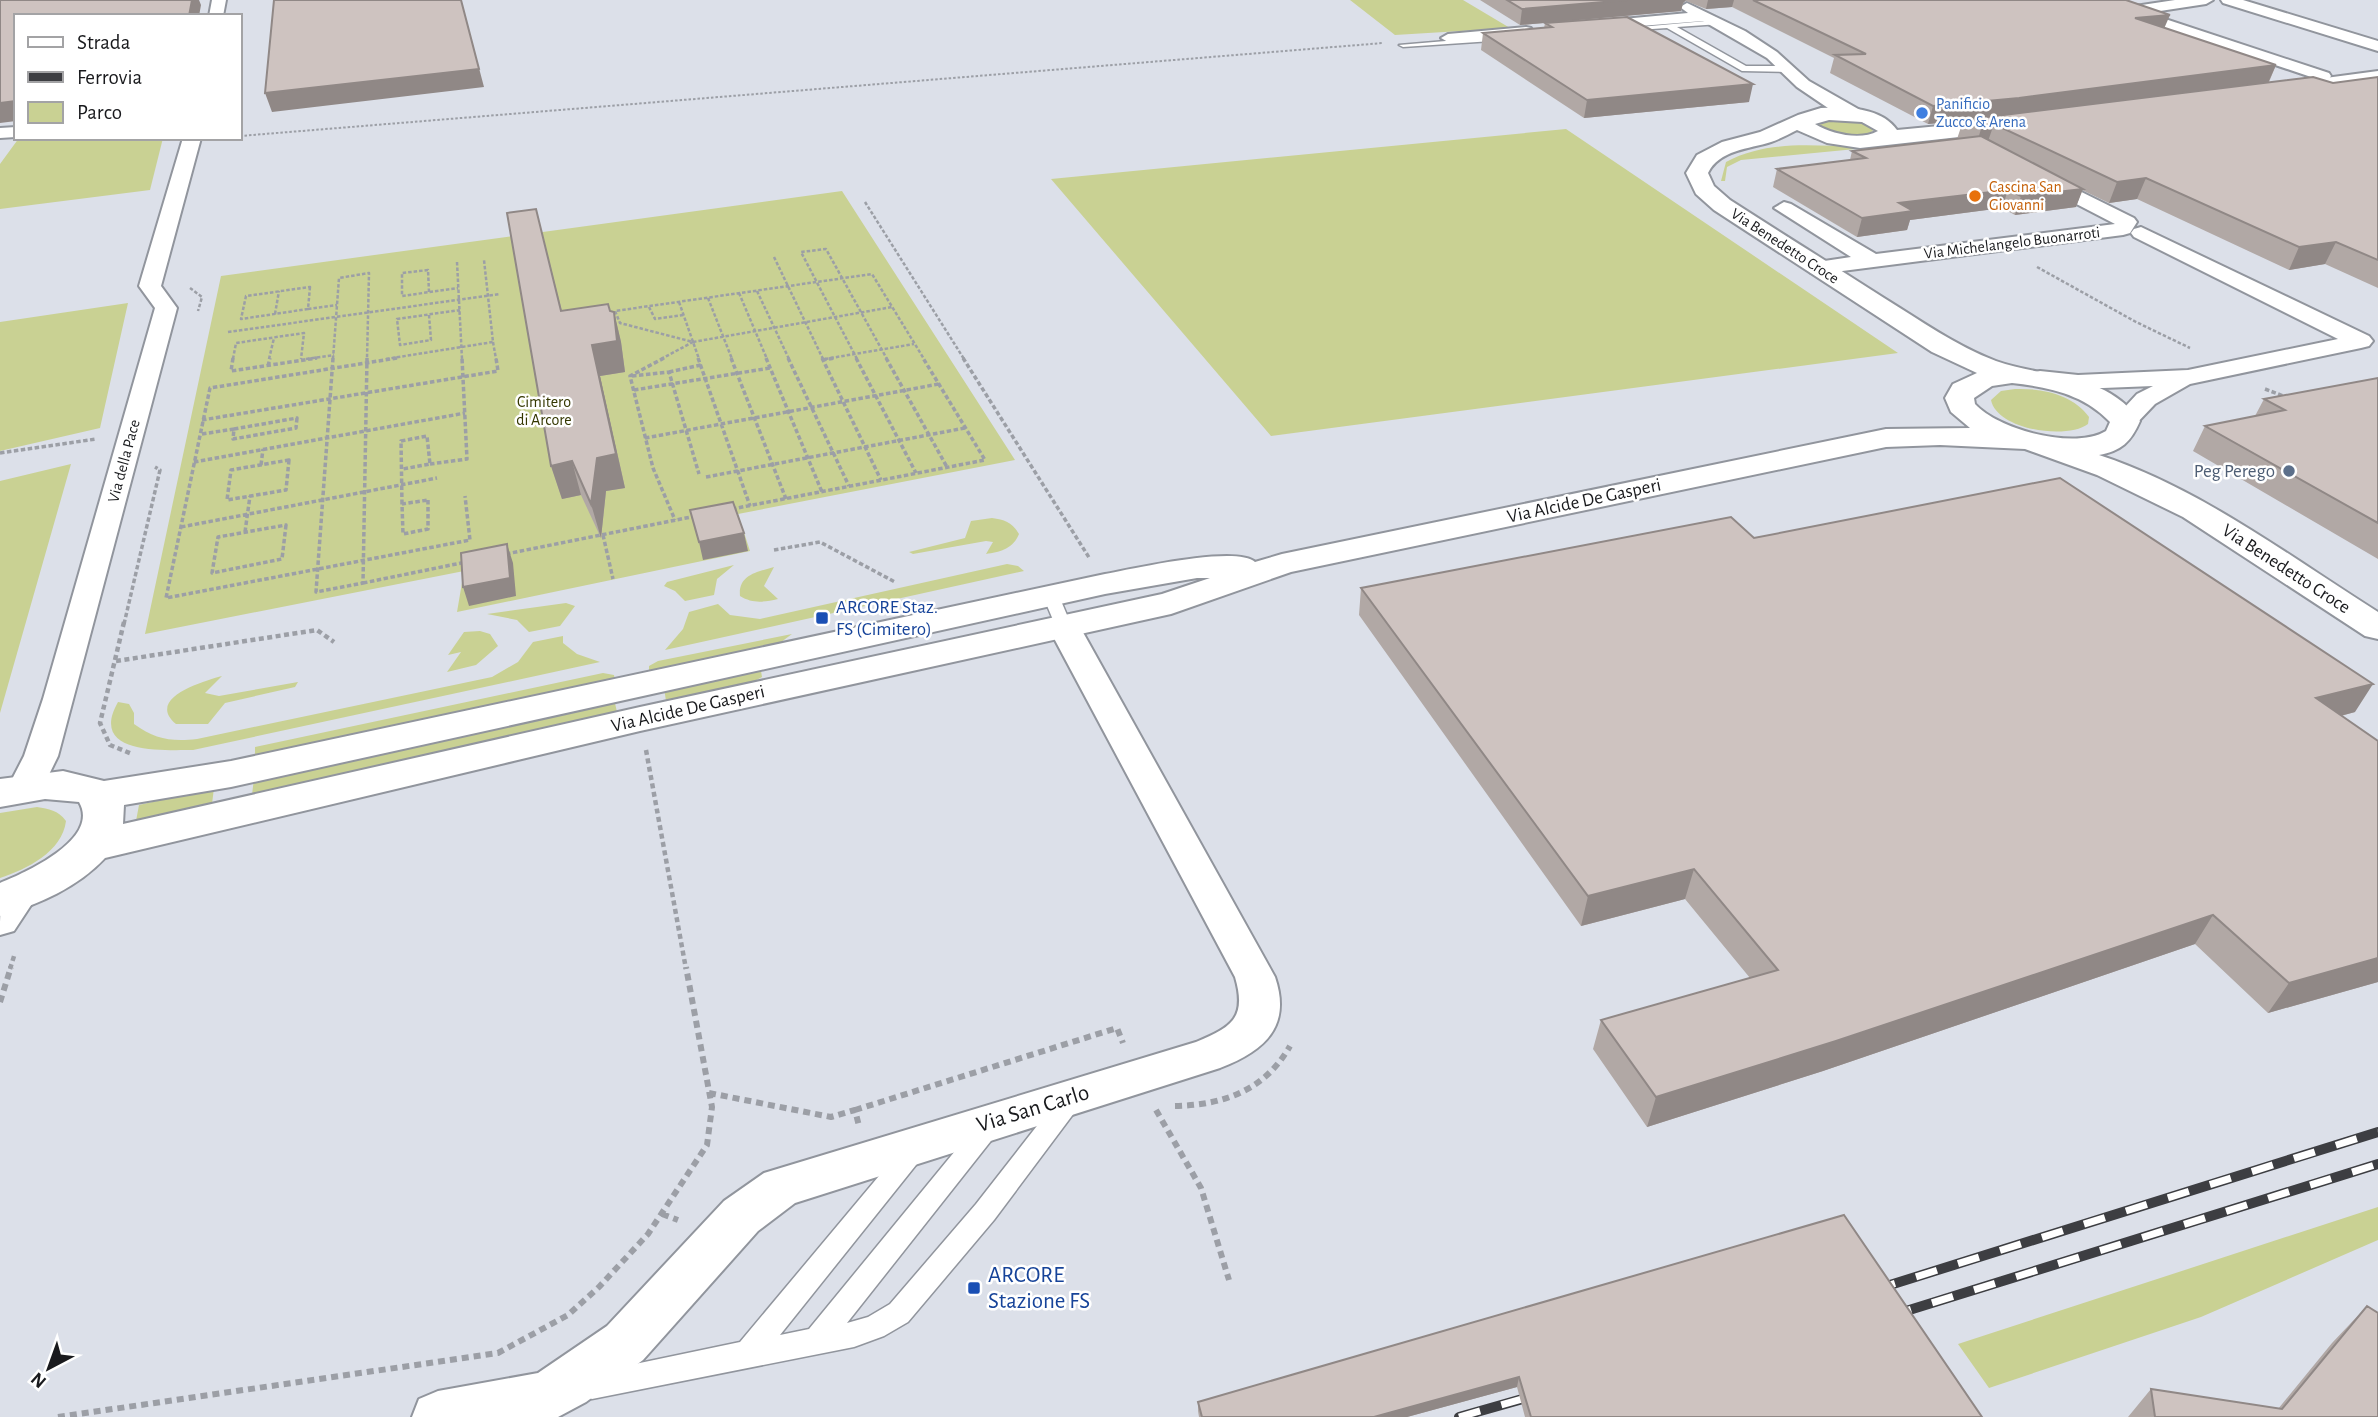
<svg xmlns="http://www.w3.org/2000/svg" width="2378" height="1417" font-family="'Alegreya Sans',sans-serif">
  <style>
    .green { fill: #c9d193 }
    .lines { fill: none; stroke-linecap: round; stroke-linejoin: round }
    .service-casing { stroke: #91959d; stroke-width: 3 }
    .minor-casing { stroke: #91959d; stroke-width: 4 }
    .tertiary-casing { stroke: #91959d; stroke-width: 4 }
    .path-far4 { stroke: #9c9fa6; stroke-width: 2; stroke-dasharray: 2.5 2; stroke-linecap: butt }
    .path-far3 { stroke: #9c9fa6; stroke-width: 2.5; stroke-dasharray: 3.5 2; stroke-linecap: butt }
    .path-far2 { stroke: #9c9fa6; stroke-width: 3.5; stroke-dasharray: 4.5 2.5; stroke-linecap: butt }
    .path-far1 { stroke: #9c9fa6; stroke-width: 4.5; stroke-dasharray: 5 3.5; stroke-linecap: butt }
    .path { stroke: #9c9fa6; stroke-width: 6; stroke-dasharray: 7 5; stroke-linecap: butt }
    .service { fill: #fff; fill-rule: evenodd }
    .minor { fill: #fff; fill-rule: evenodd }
    .tertiary { fill: #fff; fill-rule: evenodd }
    .rail-casing { stroke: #3d3e42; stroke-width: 10 }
    .rail { stroke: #fff; stroke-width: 7; stroke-dasharray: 22; stroke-linecap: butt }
    .wall { fill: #b1a8a5 }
    .shaded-wall { fill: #908886 }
    .building { fill: #cec3c0; stroke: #908886; stroke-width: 2 }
    .shop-dot { fill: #3f7fe0; stroke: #fff; stroke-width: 2.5 }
    .food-dot { fill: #e8710a; stroke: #fff; stroke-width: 2.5 }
    .service-dot { fill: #5c6f8a; stroke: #fff; stroke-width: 2.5 }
    .transit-dot { fill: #1a4fb4; stroke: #fff; stroke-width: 2.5 }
    .labels { text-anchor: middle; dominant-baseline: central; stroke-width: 5; stroke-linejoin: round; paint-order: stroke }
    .far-shop-label { font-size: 16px; fill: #366cbe; stroke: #fff; text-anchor: start }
    .far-food-label { font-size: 16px; fill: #c56008; stroke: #fff; text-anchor: start }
    .far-street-label { font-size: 16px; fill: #191a1d; stroke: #fff }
    .far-park-label { font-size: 16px; fill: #343700; stroke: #fff }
    .service-label { font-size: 19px; fill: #4e5e75; stroke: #fff; text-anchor: end }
    .street-label { font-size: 19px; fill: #191a1d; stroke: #fff }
    .transit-label { font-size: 19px; fill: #164399; stroke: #fff; text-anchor: start }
    .near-street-label { font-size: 23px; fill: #191a1d; stroke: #fff }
    .near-transit-label { font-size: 23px; fill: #164399; stroke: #fff; text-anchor: start }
  </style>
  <rect width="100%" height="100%" fill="#dce0e9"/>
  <path class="green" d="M1350 0H1463L1510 28 1395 35Z
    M1829 119C1843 120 1867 117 1873 131 1857 140 1833 136 1819 125V123Z
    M1566 129 1898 353 1271 436 1051 179Z
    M1990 136 1741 160 1727 167 1725 181H1721L1726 162C1774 136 1826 149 1878 146 1891 146 1902 141 1915 139 1939 135 1965 137 1990 136Z
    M19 138H163L150 190 0 209V164Z
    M842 191 1015 460 738 514 750 551 457 612 464 571 145 634 221 276Z
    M128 303 100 428 0 451V322Z
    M2015 389C2041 388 2073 394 2089 417L2088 424C2067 440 1997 430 1991 400L2001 391Z
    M71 464 0 713V481Z
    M992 518C1005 520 1012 522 1019 534 1013 549 1000 552 986 554L993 542 986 541 913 554 909 552 965 538 971 521Z
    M1007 564 1018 566 1024 571 665 650 683 629 689 612 718 604 730 615 760 619Z
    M734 565 717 579 714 595 685 601 675 591 664 586 667 582Z
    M774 567 764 586 778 599C764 602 753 604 740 596 738 575 757 572 774 567Z
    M566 603 575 606 560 626 529 632 517 620 487 614Z
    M480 631 490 634 498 646 476 665 447 672 461 652 448 655 464 632Z
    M792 634 773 648 649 674V666L658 661Z
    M563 636V643L577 654 600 662 193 750C163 750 88 755 118 702L129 704 134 713V724C155 739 171 742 197 739L492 677 518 662 533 642Z
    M750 669 761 671 762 677 751 683 666 701 664 688Z
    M603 673 614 675 615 680 255 760V747Z
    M222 676 205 693 219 696 298 682 295 687 225 703 208 724H176C145 698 204 681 222 676Z
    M614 699 617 712 252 795 254 778Z
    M214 788 212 804 136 821 139 805Z
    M37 807C49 809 58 810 66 821 62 852 27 869 0 878V813Z
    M2378 1207V1240L2201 1317 1989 1388 1958 1344Z"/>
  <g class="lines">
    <g class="service-casing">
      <path id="service" d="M1717 20 1720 24 1677 27 1746 66H1787L1791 69 1787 72 1742 71 1667 28 1622 31 1618 29Z
        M1504 36 1507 40 1403 47 1399 45Z
        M1051 591 1059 596 1072 627 1070 630 1064 632 1056 627 1043 596Z
        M1069 1092 1077 1095 1081 1102 1077 1109 994 1220 908 1322 884 1336 854 1347 592 1399 582 1395 578 1386 582 1377 592 1373 740 1342 904 1146 912 1143 920 1146 924 1153 920 1160 780 1335 809 1329 978 1123 986 1120 994 1123 998 1130 994 1137 847 1323 868 1317 890 1304 976 1204 1061 1095Z"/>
    </g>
    <g class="minor-casing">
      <path id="minor" d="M212 0H226L223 16H209Z
        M2175 0H2213L2206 4 2147 13 2329 73 2331 76 2329 79H2317L2135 18 2133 15 2135 6Z
        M2221 0H2243L2378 41V51L2223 3Z
        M1687 3 1745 31 1777 52 1809 81 1874 118 1865 123 1828 108 1797 87 1767 58 1703 21 1590 30 1583 26 1590 22 1688 13 1680 7Z
        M1526 27 1531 28 1533 31 1531 34 1448 42 1441 38 1448 34Z
        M16 127V137L0 138V128Z
        M183 138H201L161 286 177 308 58 756 39 795 26 799 13 795 8 787 24 756 43 699 155 308 139 286Z
        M2041 172 2134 218 2137 222 2130 233 2123 235 1819 274 1811 273 1808 268 1811 263 1851 257 1774 208 1784 202 1791 204 1876 254 2115 224 2034 182 2032 178Z
        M2141 227 2369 336 2373 341 2369 346 2361 348 2190 384 2155 404 2134 426 2125 429 2116 426 2112 421 2137 394 2153 386 2078 389 2031 383 2028 378 2031 373 2040 371 2078 375 2188 370 2338 339 2134 237 2131 233 2134 229Z
        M1064 618 1075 620 1080 627 1275 977C1292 1027 1264 1051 1220 1068L795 1203 758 1231 643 1360 586 1402 558 1417H412L419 1399 438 1391 538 1373 607 1326 724 1201 764 1173 1196 1042C1232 1027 1247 1018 1235 977L1048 627 1053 620Z
        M20 879 34 883 39 893 14 931 0 935C0 910 0 888 20 879Z"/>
    </g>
    <g class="tertiary-casing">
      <path id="tertiary" d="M2378 71V83L2281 96 2271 90 2281 84Z
        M1821 108C1847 107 1881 107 1897 130L2013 119 2020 121 2023 125 2020 129 2013 131 1860 148 1827 143 1797 130C1789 134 1780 139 1771 142 1749 149 1719 150 1708 173L1714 186 1730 200C1781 233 1833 265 1884 298 1920 320 1956 346 1996 361 2046 379 2105 371 2140 421 2131 442 2121 451 2099 455 2200 488 2289 556 2378 612V639L2365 636 2183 517 2097 475 2025 449 1940 445 1886 447 1291 572 1171 614 640 731 105 858C77 888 39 904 0 916V883C25 873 101 839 79 802L45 799 0 807V779L63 771 104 781 231 761 1105 574C1132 569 1237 545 1255 562L1282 554 1886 429 1970 428 1951 412 1945 398 1953 384 1977 373 1932 352 1714 210 1696 194 1686 173 1697 155 1722 142 1760 132 1798 115ZM1829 120 1862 122 1878 131C1860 141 1832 134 1815 124ZM2012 383C2048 387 2084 394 2110 422L2106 431C2075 450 1999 430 1975 404L1974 398 1992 386ZM1197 578H1210L1162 594 640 707 123 824 124 805 231 787 1105 594Z"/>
    </g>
    <path class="path-far4" d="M240 136 1383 43"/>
    <path class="path-far3" d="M865 202 964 359
      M774 257 823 359
      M457 262 462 359
      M2037 267 2136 322 2190 348
      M310 287 308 309 241 319 246 296Z
      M190 288 202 297 198 311
      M757 291 789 359
      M429 292 428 270 402 273V296L458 288
      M739 293 767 359
      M708 298 732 359
      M679 302 699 359
      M649 307 655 319 684 315
      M308 309 337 305
      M275 314 279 291
      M429 315 431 340 400 345 397 319 460 310
      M228 332 500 294
      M493 342 496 359
      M693 342 892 307
      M233 359 236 343 304 333 301 359
      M269 359 274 338
      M306 359 334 355
      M333 359 339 278 369 273 367 359
      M386 359 493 342 484 260
      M661 359 693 342 620 323 615 311 872 274 924 359
      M825 359 914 344
      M857 359 801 252 826 249 887 359"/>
    <path class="path-far2" d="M233 358 231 371 317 358
      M333 358 316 592 363 583 367 358
      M397 358 210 388 166 598 470 540 465 496
      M664 358 630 376 653 468 675 520
      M698 358 750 506
      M731 358 786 499
      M766 358 822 492
      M788 358 849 486
      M822 358 881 480
      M856 358 916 473
      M886 358 947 467
      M963 358 1090 559
      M822 360 835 358
      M268 366 270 358
      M669 372 701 365
      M632 376 669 372 699 474
      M2265 389 2286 397
      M634 390 770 368
      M297 418 296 428 233 439 234 429Z
      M202 420 498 371 496 358
      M202 434 234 429
      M645 438 939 384
      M0 453 96 439
      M289 460 286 490 227 500 231 470Z
      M194 462 465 413
      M430 464 467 459 462 358
      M261 465 263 449
      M706 477 965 428
      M428 500V529L403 534 402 504Z
      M402 504 401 441 427 436 430 464 403 469
      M732 509 985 460 923 358
      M286 525 282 559 212 573 218 537Z
      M181 527 437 478
      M245 532 250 496
      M603 535 613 579
      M774 550 820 542 895 582
      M506 554 696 516
      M363 583 466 562
      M124 624 160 470 155 467"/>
    <path class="path-far1" d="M124 622 100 723 110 745 132 754
      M116 661 317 630 334 642
      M646 750 686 969
      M10 969 15 953"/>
    <path class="path" d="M0 1002 11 967
      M709 1093 831 1117 855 1110 859 1126
      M1175 1106C1224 1105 1265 1090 1290 1046
      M855 1110 1117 1028 1123 1043
      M1156 1110 1201 1188 1229 1280
      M662 1214 678 1220
      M58 1417 498 1353 568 1315 599 1287 648 1234 707 1145 712 1107 686 967"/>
    <use href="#service" class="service"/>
    <use href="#minor" class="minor"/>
    <use href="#tertiary" class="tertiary"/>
    <g class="rail-casing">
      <path id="rail" d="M1874 1290 2378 1132
        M1890 1316 2378 1164
        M1459 1417 1540 1394"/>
    </g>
    <use href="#rail" class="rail"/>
  </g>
  <path class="wall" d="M1480 0H2126L2164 28 2276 65 2269 82 2333 83 2378 77V288L2325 264 2289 270 2137 199 2109 203 2082 190 2076 207 2015 215 2002 208 1910 220 1907 230 1857 237 1773 187 1777 169 1850 160 1852 151 1957 139 1963 121 1928 124 1830 73 1834 58 1732 7 1706 9 1686 1 1683 3 1681 11 1520 25Z
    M1545 23 1749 102 1584 118 1481 50 1483 33 1544 28Z
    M543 237 562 311 614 312 621 342 625 372 600 376 625 488 606 491 601 538 581 495 562 499 551 466Z
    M2378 378V559L2193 451 2205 426 2255 416 2264 399Z
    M1754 538 2355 712 2341 716 2378 741V982L2268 1013 2195 944 1823 1071 1647 1127 1593 1049 1601 1020 1750 978 1685 899 1581 926 1359 615 1361 588Z
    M1844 1215 1982 1417H1525L1517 1387 1407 1417H1199L1198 1411V1402Z
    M2367 1306 2378 1417H2128L2151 1389 2278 1409 2332 1343Z"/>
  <path class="shaded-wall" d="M192 0H199L201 5 199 16H189Z
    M461 0 484 87 272 112 265 93Z
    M1627 0H1686L1683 3 1681 11 1520 25 1522 9Z
    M1708 0H1734L1732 7 1706 9Z
    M2170 15 2163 31 2135 18Z
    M2276 65 2268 83 2013 116 1928 124 1933 106Z
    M1753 84 1749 102 1584 118 1587 100Z
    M16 101V121L0 123V103Z
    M1994 124 1987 144 1975 149 1981 129 1986 125Z
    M2146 178 2137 199 2109 203 2117 182Z
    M2083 189 2076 207 2015 215 2021 196Z
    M2008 190 2002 208 1910 220 1907 230 1857 237 1862 218 1899 203Z
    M2336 242 2325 264 2289 270 2299 247Z
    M614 312 621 342 625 372 600 376 625 488 606 491 601 538 591 504 592 345Z
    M572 461 581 495 562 499 551 466Z
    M744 533 748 551 703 560 699 542Z
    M507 544 513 563 516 596 469 606 463 587Z
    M2373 684 2355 712 2298 727 2316 698Z
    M1694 869 1685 899 1581 926 1588 896Z
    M2213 915 2195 944 1823 1071 1647 1127 1656 1097Z
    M2378 958V982L2268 1013 2289 983Z
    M1519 1377 1517 1387 1407 1417H1374Z"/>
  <path class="building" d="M0 0H192L189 16H16V101L0 103Z
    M274 0H461L479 69 265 93Z
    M1507 0H1627L1522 9Z
    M1753 0H2126L2170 15 2135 18 2276 65 2019 98 1933 106 1835 55 1866 54Z
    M1627 17 1753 84 1587 100 1483 33 1552 27 1545 23Z
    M2313 77 2333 83 2378 77V260L2336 242 2299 247 2146 178 2117 182 1994 124 1986 125 1981 129 1963 120Z
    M1981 136 2083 189 2021 196 2008 190 1899 203 1913 211 1862 218 1777 169 1866 158 1852 151Z
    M536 209 561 311 608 304 610 311 614 312 617 341 592 345 616 454 597 458 591 504 572 461 551 466 507 213Z
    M2378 378V523L2205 426 2285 410 2264 399Z
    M2060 478 2373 684 2316 698 2378 741V958L2289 983 2213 915 1836 1041 1656 1097 1601 1020 1778 970 1694 869 1588 896 1361 588 1731 517 1754 538Z
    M733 502 744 533 699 542 690 510Z
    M507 544 510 578 463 587 461 553Z
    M1844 1215 1982 1417H1531L1519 1377 1374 1417H1202L1198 1402Z
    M2367 1306 2378 1313V1417H2155L2151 1389 2282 1409Z"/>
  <circle class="shop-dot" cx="1922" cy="113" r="7"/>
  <circle class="food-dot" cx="1975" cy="196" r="7"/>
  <circle class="service-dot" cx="2289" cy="471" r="7"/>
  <g class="transit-dot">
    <rect x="815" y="611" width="14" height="14" rx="3.5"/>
    <rect x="967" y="1281" width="14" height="14" rx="3.5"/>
  </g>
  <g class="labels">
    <g class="far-shop-label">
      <text x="1936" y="104">Panificio<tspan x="1936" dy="18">Zucco &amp; Arena</tspan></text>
    </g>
    <g class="far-food-label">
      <text x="1989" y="187">Cascina San<tspan x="1989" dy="18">Giovanni</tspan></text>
    </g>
    <g class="far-street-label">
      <text transform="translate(2012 243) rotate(-7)">Via Michelangelo Buonarroti</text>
      <text transform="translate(1785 246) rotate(33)">Via Benedetto Croce</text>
      <text transform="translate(124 461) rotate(-75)">Via della Pace</text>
    </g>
    <g class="far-park-label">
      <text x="544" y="402">Cimitero<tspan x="544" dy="18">di Arcore</tspan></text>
    </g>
    <g class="service-label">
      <text x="2275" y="471">Peg Perego</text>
    </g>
    <g class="street-label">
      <text transform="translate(1584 501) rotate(-12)">Via Alcide De Gasperi</text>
      <text transform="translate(2286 569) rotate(33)">Via Benedetto Croce</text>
      <text transform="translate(688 709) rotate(-13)">Via Alcide De Gasperi</text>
    </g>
    <g class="transit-label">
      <text x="836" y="607">ARCORE Staz.<tspan x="836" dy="22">FS (Cimitero)</tspan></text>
    </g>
    <g class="near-street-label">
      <text transform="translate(1033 1109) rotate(-17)">Via San Carlo</text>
    </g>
    <g class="near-transit-label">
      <text x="988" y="1275">ARCORE<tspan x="988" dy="26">Stazione FS</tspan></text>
    </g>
  </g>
  <rect x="14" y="14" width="228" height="126" fill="#ffffff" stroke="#a3a3a5" stroke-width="2"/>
  <rect x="28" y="37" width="35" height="10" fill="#ffffff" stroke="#a3a3a5" stroke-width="2"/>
  <text x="77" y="49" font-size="21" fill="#191a1d">Strada</text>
  <rect x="28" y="72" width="35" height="10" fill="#3d3e42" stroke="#a3a3a5" stroke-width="2"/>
  <text x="77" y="84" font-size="21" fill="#191a1d">Ferrovia</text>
  <rect x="28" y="102" width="35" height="21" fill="#c9d193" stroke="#a3a3a5" stroke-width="2"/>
  <text x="77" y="119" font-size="21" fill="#191a1d">Parco</text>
  <g transform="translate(49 1368) rotate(221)" stroke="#ffffff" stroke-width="5" paint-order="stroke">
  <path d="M0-5L12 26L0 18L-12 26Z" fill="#191a1d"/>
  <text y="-10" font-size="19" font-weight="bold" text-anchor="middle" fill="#191a1d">N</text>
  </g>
</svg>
